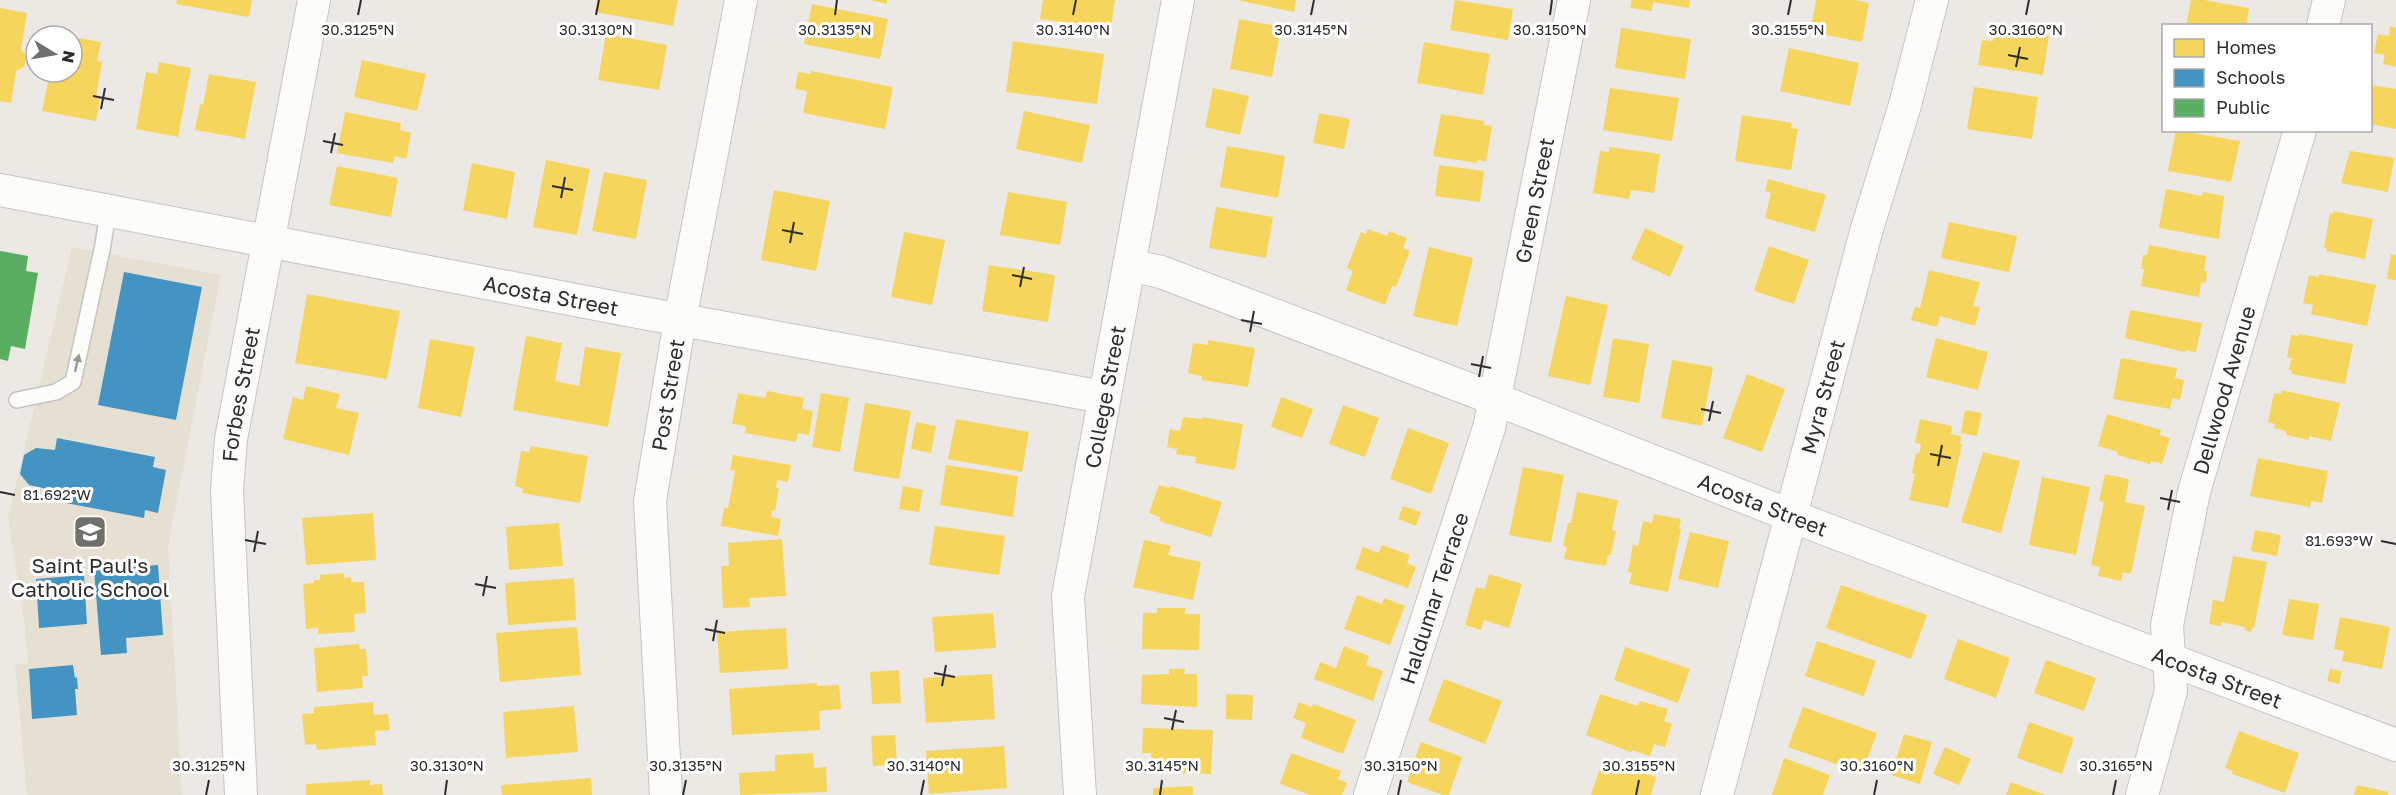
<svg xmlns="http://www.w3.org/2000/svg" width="2396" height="795" font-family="'Golos Text',sans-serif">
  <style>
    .education { fill: #e6e0d3 }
    .homes { fill: #f6d55c }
    .schools { fill: #4393c3 }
    .public { fill: #5aae61 }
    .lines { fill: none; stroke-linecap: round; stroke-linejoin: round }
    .service-casing { stroke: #c5c4c5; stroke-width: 18 }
    .minor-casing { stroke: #c5c4c5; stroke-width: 34 }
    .service { stroke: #fcfcfb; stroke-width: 15 }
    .minor { stroke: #fcfcfb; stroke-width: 32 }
    .oneway { fill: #959594 }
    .ticks { fill: none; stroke: #2e2e2e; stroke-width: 2 }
    .labels { text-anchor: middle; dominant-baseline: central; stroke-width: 6; stroke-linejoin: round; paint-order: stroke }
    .street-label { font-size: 21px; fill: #2e2e2e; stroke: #fff }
    .poi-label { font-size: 21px; fill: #2e2e2e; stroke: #fff }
    .ticks-label { font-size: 15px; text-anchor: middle; fill: #2e2e2e; stroke: #fff; stroke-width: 6; stroke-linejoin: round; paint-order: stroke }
  </style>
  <rect width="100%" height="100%" fill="#ece8e4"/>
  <path class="education" d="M72 247 221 275 168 545 182 795H27L15 665 28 663 24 618 8 518Z"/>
  <path class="homes" d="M177 0H252L249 17 176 4Z
    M597 0H678L673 26 595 12Z
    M870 0H887V4Z
    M1043 0H1115L1111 28 1040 19Z
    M1237 0H1296L1294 12Z
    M1455 0 1513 9 1508 40 1450 30Z
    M1632 0H1690L1689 8 1653 2 1652 11 1630 8Z
    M1816 0H1854L1869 3 1862 42 1810 32Z
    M2191 0H2204L2249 8 2246 26H2186Z
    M812 4 888 19 880 59 804 44Z
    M0 8 27 13 21 49 26 56 24 67 16 71 11 103 0 101Z
    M1239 19 1281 27 1272 77 1230 69Z
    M2390 26 2396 28V67L2383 64 2385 55 2374 53 2378 34 2389 36Z
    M1995 27 2049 36 2043 75 1978 65 1982 40 1993 41Z
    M1621 28 1691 39 1685 79 1615 68Z
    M606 34 667 45 659 90 598 80Z
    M72 37 101 42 97 61 102 62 96 97 100 98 96 121 42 111 50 72H72Z
    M1013 41 1104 54 1097 104 1006 92Z
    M1424 42 1490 54 1483 95 1417 83Z
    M1789 48 1859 63 1850 106 1780 91Z
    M362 60 426 74 417 111 354 97Z
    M159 62 191 68 178 137 136 129 146 72 157 74Z
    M811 71 893 87 885 129 803 113 807 91 795 89 798 72 811 74Z
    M209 74 256 82 245 139 195 130 200 104 203 105Z
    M2370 85 2396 89V129L2370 124Z
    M1974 87 2038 97 2032 139 1967 129Z
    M1213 88 1249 96 1240 135 1205 127Z
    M1610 88 1679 98 1672 141 1603 130Z
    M1024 111 1090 125 1082 163 1016 149Z
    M345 112 401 123 400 130 411 133 406 159 395 156 393 163 337 153Z
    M1319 113 1350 119 1344 149 1313 143Z
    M1441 114 1484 121V125L1492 126 1486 162 1478 160 1477 163 1433 156Z
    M1742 115 1792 123 1791 128 1798 129 1791 170 1735 161Z
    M2176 130 2240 141 2231 182 2168 171Z
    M1227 146 1285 156 1278 198 1220 187Z
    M1609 147 1660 154 1654 193 1631 190 1629 199 1593 193 1600 151 1609 152Z
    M2350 151 2394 158 2388 192 2341 183Z
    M546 160 590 169 577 235 533 227Z
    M472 163 515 172 507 219 463 210Z
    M1439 165 1484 171 1480 202 1435 196Z
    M337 166 398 178 391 217 329 205Z
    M604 172 647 180 636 239 592 231Z
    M1768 179 1826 195 1815 232 1765 218 1771 193 1765 191Z
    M2166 189 2202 196 2203 192 2224 196 2219 239 2159 228Z
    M774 190 830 201 816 271 761 260Z
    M1008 192 1067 202 1060 245 1000 235Z
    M1216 207 1273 217 1266 258 1209 248Z
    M2333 211 2373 219 2365 259 2326 251 2327 248H2324L2330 213 2333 214Z
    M1949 222 2017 236 2009 272 1941 258Z
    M1645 228 1684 246 1670 277 1631 259Z
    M1368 229 1387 236 1389 231 1407 238 1403 248 1410 251 1396 287 1392 286 1385 305 1346 290 1353 271 1347 268 1361 232 1366 234Z
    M904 232 945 240 932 305 891 297Z
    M2149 245 2206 256 2204 271H2207L2206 283 2201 282 2199 297 2141 286 2144 269H2141L2143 255H2147Z
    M1769 246 1809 260 1794 304 1754 291Z
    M1429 247 1473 258 1457 326 1413 316Z
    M2391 254 2396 255V280L2387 279Z
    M989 265 1055 275 1048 322 982 311Z
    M1929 270 1980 282 1973 306 1980 307 1975 326 1940 316 1937 327 1911 320 1915 307 1920 308Z
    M2319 274 2376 285 2367 326 2311 314 2313 305 2303 303 2309 275 2319 277Z
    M307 294 400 311 387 379 295 363Z
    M1566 296 1608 305 1590 385 1548 376Z
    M2130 310 2202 323 2196 352 2185 350V352L2125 338Z
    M2299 334 2353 344 2345 384 2291 374 2292 370H2289L2291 360 2294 359 2287 357 2291 335 2298 336Z
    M526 336 562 343 555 381 579 386 585 347 621 353 608 427 513 410Z
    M1613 338 1649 344 1639 403 1603 397Z
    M1936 338 1988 352 1978 390 1926 377Z
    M430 339 475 347 461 417 418 408Z
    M1208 340 1255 348 1248 387 1202 380V376L1188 373 1193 343 1208 345Z
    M2121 358 2177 368 2175 378 2184 380 2180 400 2172 398 2170 409 2113 399Z
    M1672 360 1713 367 1702 426 1661 418Z
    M1747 374 1785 389 1762 452 1723 438Z
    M306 386 340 394 336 408 359 413 349 455 283 439 293 397 303 400Z
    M2282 390 2340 403 2331 441 2309 436V440L2286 435V431L2274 428 2275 424 2268 422 2274 393 2281 394Z
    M767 391 804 398 802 409 813 411 809 435 798 433 796 442 745 433 746 426 732 424 738 393 765 398Z
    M821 393 849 398 840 452 812 447Z
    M1281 397 1313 409 1302 438 1271 427Z
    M865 403 911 411 899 479 853 471Z
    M1343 405 1379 418 1365 457 1329 444Z
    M1965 410 1982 413 1977 436 1961 433Z
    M2107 414 2161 430 2160 435 2170 438 2162 464 2151 461 2150 464 2117 455 2118 452 2098 446Z
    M1183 417 1202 419V417L1243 424 1235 470 1195 463 1196 457 1176 454 1177 449 1167 447 1170 429 1180 431Z
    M956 419 1029 432 1022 472 948 459Z
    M1920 419 1952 426 1951 434 1961 436 1960 444H1962L1948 508 1909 500 1915 474 1912 473 1916 453 1919 454 1921 444 1915 443Z
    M916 422 936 426 931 453 911 449Z
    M1408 428 1449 443 1431 494 1390 479Z
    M531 446 588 456 580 503 522 493 523 488 515 486 521 451 529 452Z
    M1983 452 2020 461 2001 533 1961 522Z
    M733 455 791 465 788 482 777 480 776 488H779L775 511 772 510 771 517 781 519 778 536 721 526 724 508H728L735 471 730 470Z
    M2258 458 2328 471 2322 503 2311 501 2310 507 2250 496Z
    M946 465 1018 476 1013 517 940 505Z
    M1523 467 1564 475 1551 543 1509 535Z
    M2105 474 2129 479 2125 502 2145 506 2131 574 2123 572 2121 581 2098 576 2100 567 2091 565 2104 502 2099 501Z
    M2042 477 2090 487 2076 555 2029 545Z
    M1159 485 1169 488 1170 486 1222 502 1211 537 1159 521 1160 517 1149 513Z
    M903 486 923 490 919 512 899 509Z
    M1577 492 1618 500 1612 530 1616 531 1611 555H1608L1606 566 1564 559 1567 547 1563 546 1568 523H1571Z
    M1403 506 1421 512 1416 526 1398 519Z
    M373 513 376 560 306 565 302 518Z
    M1654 514 1681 519 1679 529H1681L1668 592 1629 584 1632 573 1628 572 1633 545 1638 546 1643 521 1652 523Z
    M559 523 563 566 509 570 506 527Z
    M935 526 1005 536 999 575 929 565Z
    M2255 530 2281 535 2277 556 2251 551Z
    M1690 532 1729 541 1718 588 1678 579Z
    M782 539 786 596 749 598 750 607 723 608 721 566H729L728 543Z
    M1144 540 1171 546 1168 555 1201 562 1193 600 1133 587Z
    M1382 545 1410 555 1407 563 1416 567 1408 588 1355 569 1363 547 1379 553Z
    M2233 556 2267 562 2254 628H2252L2251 632 2244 630 2245 627 2221 622V626L2209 624 2213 600 2224 602Z
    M344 573V578L351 577V582H364L366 613 354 614 355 632 318 634V628L306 629 303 584 314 583V580H320V575Z
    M1489 574 1522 584 1509 628 1484 620 1481 630 1465 625 1476 587 1485 589Z
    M574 578 576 620 508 625 505 583Z
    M1841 585 1927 615 1911 659 1826 628Z
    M1357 595 1382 604 1384 598 1405 606 1390 645 1344 629Z
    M2289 599 2319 604 2313 640 2282 635Z
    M1157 608H1185V614H1200L1199 650 1142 649 1143 613H1157Z
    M993 613 996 648 935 652 932 617Z
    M2340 617 2390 627 2382 669 2342 661 2344 651 2334 649Z
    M577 627 581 675 500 682 496 633Z
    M786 628 788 669 720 673 717 632Z
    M1958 639 2010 658 1996 698 1944 679Z
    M1817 641 1876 661 1864 696 1805 676Z
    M359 644 360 649H366L368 676H362L363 688 317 692 314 648Z
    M1344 646 1369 656 1366 665 1383 671 1373 701 1314 679 1320 662 1336 668Z
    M1625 647 1690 669 1678 703 1614 680Z
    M2046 660 2096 678 2084 711 2034 693Z
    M1169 669H1185L1184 674H1197V707L1141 704 1142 675 1169 674Z
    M2330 669 2342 671 2339 684 2327 681Z
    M899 670 901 703 872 704 870 672Z
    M992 674 995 719 926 723 923 678Z
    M1444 679 1502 701 1485 744 1428 721Z
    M817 683V686L839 685 841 709 819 711 820 730 732 735 729 689Z
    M1226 694 1253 695 1252 720 1226 719Z
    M1600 694 1638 706 1640 701 1668 709 1664 721 1672 724 1665 747 1654 744 1650 756 1632 750 1631 752 1586 735Z
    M373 702 374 715 388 714 390 730 375 731 376 745 317 750 316 744 305 745 302 714 314 713V707Z
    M1299 702 1312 707 1313 704 1356 720 1343 754 1301 738 1306 723 1293 718Z
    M574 706 578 752 506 758 503 712Z
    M1803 707 1877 733 1862 773 1788 747Z
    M2029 722 2074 738 2062 774 2017 758Z
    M1143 728 1213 730 1211 774 1151 772V753H1142Z
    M2239 731 2299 753 2285 793 2232 774 2233 771 2225 768Z
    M1904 734 1932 742 1920 784 1891 775Z
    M895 735 897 764 873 766 871 736Z
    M1421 742 1462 757 1449 795H1443L1407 782Z
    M1004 746 1007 788 929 794 926 751Z
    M1945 747 1971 759 1959 785 1933 774Z
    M813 753 814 768 826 767 827 792 740 795 739 773 775 771V755Z
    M1291 753 1341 771 1338 779 1347 783 1342 795H1310L1280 784Z
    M1784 758 1830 775 1823 795H1772Z
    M1603 760 1656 777 1651 795H1591Z
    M591 778 592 795H502L501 785Z
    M370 780V785L382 784 383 795H306V784Z
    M2011 782 2045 795H2006Z
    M2357 785 2388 792V795H2354Z
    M1193 786V795H1153V788Z"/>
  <path class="schools" d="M124 272 202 287 176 420 98 405Z
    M57 438 155 457 153 467 166 470 158 513 145 510 144 518 45 499 47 489 29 485 20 474 24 455 36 448 55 450Z
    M158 565 163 635 126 638 127 653 101 655 94 570Z
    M84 575 87 624 39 628 36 579Z
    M73 665 75 678 77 677 78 689H75L77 715 32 719 29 669Z"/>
  <path class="public" d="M0 251 28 256 26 271 38 273 25 349 11 346 8 361 0 359Z"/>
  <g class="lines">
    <g class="service-casing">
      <path id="service" d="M17 400 56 392 73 382 103 245 108 211"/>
    </g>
    <g class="minor-casing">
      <g id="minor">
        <path d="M2323 26 2329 0"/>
        <path id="s1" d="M0 190 638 312 1103 397"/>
        <path id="s2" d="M1129 265 1161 272 1495 399 1825 529 2396 745"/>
        <path id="s3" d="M241 795 227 490 231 439 314 0"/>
        <path id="s4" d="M666 795 650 501 680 320 741 0"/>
        <path id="s5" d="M1080 795 1068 596 1178 0"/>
        <path id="s6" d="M1370 795 1489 428 1574 0"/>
        <path id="s7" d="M1717 795 1866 232 1905 105 1932 0"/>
        <path id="s8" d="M2142 795 2171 691 2167 625 2194 492 2300 130"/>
      </g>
    </g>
    <use href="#service" class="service"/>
    <use href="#minor" class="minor"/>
  </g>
  <defs><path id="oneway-solid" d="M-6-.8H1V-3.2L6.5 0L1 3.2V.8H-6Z" transform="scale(1.5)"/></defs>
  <use class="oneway" href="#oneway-solid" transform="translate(77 363) rotate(-77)"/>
  <path class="ticks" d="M358 15 361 0M596 15 599 0M835 15 837 0M1073 15 1076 0M1311 15 1314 0M1550 15 1552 0M1788 15 1791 0M2026 15 2029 0M2008 55 2028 59M2016 67 2020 47M93 96 114 100M101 109 105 88M323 141 343 145M331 153 335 133M552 186 573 190M561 198 565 177M782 230 803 234M790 243 794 222M1012 275 1032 279M1020 287 1024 267M1241 320 1262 324M1250 332 1254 311M1471 364 1491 368M1479 377 1483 356M1701 409 1721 413M1709 421 1713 401M1930 454 1951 458M1938 466 1942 445M0 492 15 495M2160 498 2180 502M2168 510 2172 490M245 540 266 544M2381 541 2396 544M254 552 258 531M475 584 496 588M483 596 487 576M705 629 725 633M713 641 717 620M934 673 955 677M942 686 946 665M1164 718 1184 722M1172 730 1176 710M206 795 209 780M445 795 447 780M683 795 686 780M921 795 924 780M1160 795 1162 780M1398 795 1401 780M1636 795 1639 780M1874 795 1877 780M2113 795 2116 780"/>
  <defs>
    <g id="school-square" transform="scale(1.725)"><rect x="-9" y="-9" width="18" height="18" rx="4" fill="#706f6e" stroke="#fff"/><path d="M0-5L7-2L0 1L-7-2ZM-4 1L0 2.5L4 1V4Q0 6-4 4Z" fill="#fff"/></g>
  </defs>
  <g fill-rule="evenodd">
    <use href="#school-square" x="90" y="532"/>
  </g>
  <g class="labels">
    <g class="street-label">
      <text stroke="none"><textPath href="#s6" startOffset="618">Green Street</textPath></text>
      <text stroke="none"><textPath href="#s1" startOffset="561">Acosta Street</textPath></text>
      <text stroke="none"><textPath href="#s8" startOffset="416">Dellwood Avenue</textPath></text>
      <text stroke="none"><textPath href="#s3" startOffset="402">Forbes Street</textPath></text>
      <text stroke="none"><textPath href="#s4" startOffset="402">Post Street</textPath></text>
      <text stroke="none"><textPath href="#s5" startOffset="402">College Street</textPath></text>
      <text stroke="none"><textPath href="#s7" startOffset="412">Myra Street</textPath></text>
      <text stroke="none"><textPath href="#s2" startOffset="678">Acosta Street</textPath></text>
      <text stroke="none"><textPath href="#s6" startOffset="207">Haldumar Terrace</textPath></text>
      <text stroke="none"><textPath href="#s2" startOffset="1164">Acosta Street</textPath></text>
    </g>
    <g class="poi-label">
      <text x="90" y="565">Saint Paul's<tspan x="90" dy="24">Catholic School</tspan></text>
    </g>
  </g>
  <g class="ticks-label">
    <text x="358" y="35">30.3125°N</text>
    <text x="596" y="35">30.3130°N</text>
    <text x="835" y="35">30.3135°N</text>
    <text x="1073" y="35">30.3140°N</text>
    <text x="1311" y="35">30.3145°N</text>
    <text x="1550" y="35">30.3150°N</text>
    <text x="1788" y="35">30.3155°N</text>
    <text x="2026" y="35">30.3160°N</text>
    <text x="57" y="500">81.692°W</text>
    <text x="2339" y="546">81.693°W</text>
    <text x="209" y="771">30.3125°N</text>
    <text x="447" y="771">30.3130°N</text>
    <text x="686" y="771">30.3135°N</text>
    <text x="924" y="771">30.3140°N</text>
    <text x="1162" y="771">30.3145°N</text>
    <text x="1401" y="771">30.3150°N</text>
    <text x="1639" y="771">30.3155°N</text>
    <text x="1877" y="771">30.3160°N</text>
    <text x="2116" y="771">30.3165°N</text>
  </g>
  <rect x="2162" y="24" width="210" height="108" fill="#ffffff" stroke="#ababab" stroke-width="1.5"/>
  <rect x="2174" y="39" width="30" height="18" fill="#f6d55c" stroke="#ababab" stroke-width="1.5"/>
  <text x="2216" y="54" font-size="18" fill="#2e2e2e">Homes</text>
  <rect x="2174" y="69" width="30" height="18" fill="#4393c3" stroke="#ababab" stroke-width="1.5"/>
  <text x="2216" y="84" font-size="18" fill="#2e2e2e">Schools</text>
  <rect x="2174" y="99" width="30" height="18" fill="#5aae61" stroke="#ababab" stroke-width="1.5"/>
  <text x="2216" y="114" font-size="18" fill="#2e2e2e">Public</text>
  <g transform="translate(54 54) rotate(101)"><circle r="28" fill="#ffffff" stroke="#ababab" stroke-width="1.5"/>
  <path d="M0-4.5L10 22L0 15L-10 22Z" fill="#706f6e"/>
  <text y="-9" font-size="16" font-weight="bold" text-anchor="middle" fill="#2e2e2e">N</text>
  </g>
</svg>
